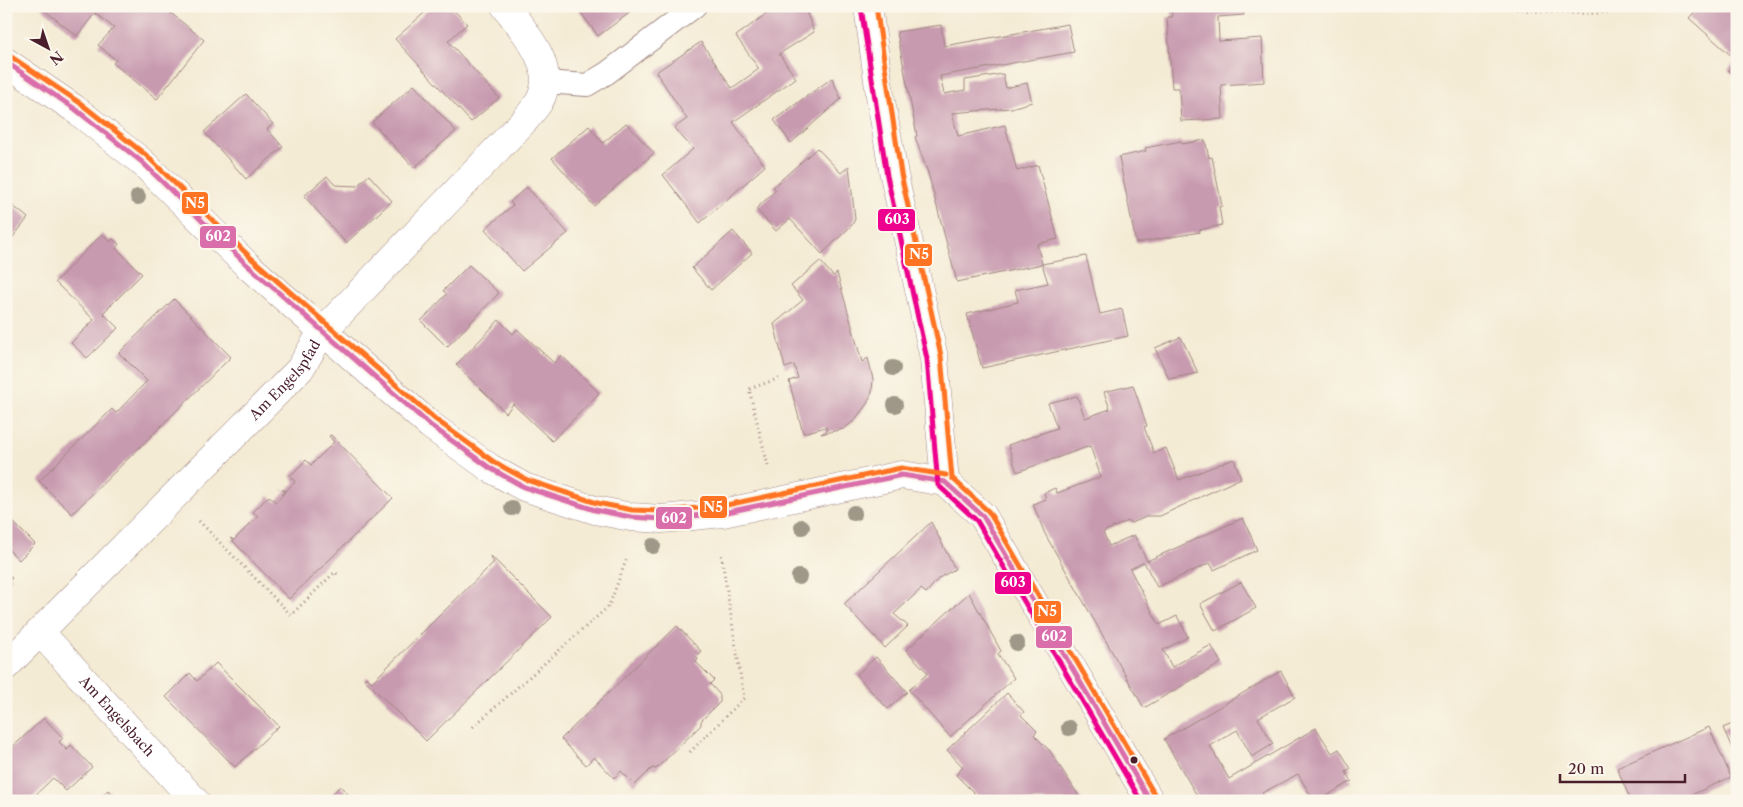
<svg xmlns="http://www.w3.org/2000/svg" width="1743" height="807" font-family="'Libre Caslon Text',serif">
  <style>
    .building { fill: #c79aaf }
    .lines { fill: none; stroke-linecap: round; stroke-linejoin: round }
    .service-casing { stroke: #9f8580; stroke-width: 24 }
    .minor-casing { stroke: #9f8580; stroke-width: 29 }
    .tertiary-casing { stroke: #9f8580; stroke-width: 29 }
    .path { stroke: #9f8580; stroke-width: 3; stroke-dasharray: 1 4; stroke-linecap: butt }
    .service { stroke: #fff; stroke-width: 22 }
    .minor { stroke: #fff; stroke-width: 28 }
    .tertiary { stroke: #fff; stroke-width: 28 }
    .bus-1-casing { stroke: #fbf7ec; stroke-width: 9 }
    .bus-2-casing { stroke: #fbf7ec; stroke-width: 9 }
    .bus-3-casing { stroke: #fbf7ec; stroke-width: 9 }
    .bus-1 { stroke: #da6eab; stroke-width: 5 }
    .bus-2 { stroke: #ec008d; stroke-width: 5 }
    .bus-3 { stroke: #ff7322; stroke-width: 5 }
    .tree { fill: #9f9888 }
    .bus-dot { fill: #4a1f2b; stroke: #fbf7ec; stroke-width: 2 }
    .labels { text-anchor: middle; dominant-baseline: central; stroke-width: 4; stroke-linejoin: round; paint-order: stroke }
    .street-label { font-size: 14px; fill: #4a1f2b; stroke: #fbf7ec }
    .line-badge { stroke: #fbf7ec; stroke-width: 2 }
    .badge-label { font-size: 14px; text-anchor: middle; font-weight: bold; fill: #fff }
  </style>
  <rect width="100%" height="100%" fill="#fbf7ec"/>
  <filter id="ink" filterUnits="userSpaceOnUse"><feTurbulence type="fractalNoise" baseFrequency=".02" numOctaves="2"/><feDisplacementMap in="SourceGraphic" scale="10" xChannelSelector="R" yChannelSelector="G"/><feConvolveMatrix kernelMatrix="1 2 1 2 8 2 1 2 1" color-interpolation-filters="sRGB"/></filter>
  <filter id="wash" filterUnits="userSpaceOnUse"><feTurbulence type="fractalNoise" baseFrequency=".0096" numOctaves="4" result="noise"/><feDisplacementMap in="SourceGraphic" scale="20" xChannelSelector="R" yChannelSelector="G"/><feGaussianBlur stdDeviation="1.12" result="paint"/><feColorMatrix in="noise" values="0 0 0 0 0 0 0 0 0 0 0 0 0 0 0 0 0 1.4 0 .05"/><feComposite in="paint" operator="in"/></filter>
  <g filter="url(#wash)">
    <rect width="100%" height="100%" fill="#f4ebd4"/>
    <g id="blocks">
      <path class="building" d="M39 6H162L204 40 157 99 113 63 116 60 98 45 114 28 95 13 77 36Z
        M432 6H450L467 24 448 41 499 98 471 122 395 39Z
        M576 6H639L598 36Z
        M777 6H804L814 32 779 54 796 78 733 122 765 166 700 223 663 175 693 149 674 128 687 119 656 72 701 42 732 88 759 69 736 36Z
        M1171 6H1243L1244 15 1218 17 1219 41 1262 38 1264 82 1221 85 1223 119 1181 121 1179 88H1172L1167 17H1172Z
        M1700 6H1737V78L1728 70 1736 60 1689 18Z
        M1068 24 1074 52 940 76 944 94 965 90V80L1003 74 1006 88 1027 83 1032 102 1011 108 952 113 958 136 1005 125 1017 171 1038 165 1058 239 1037 244 1042 264 957 282 928 173 915 137 917 136 897 32 941 25 944 46Z
        M832 78 841 99 791 143 774 120Z
        M414 85 456 131 414 168 372 122Z
        M246 94 273 124 267 129 283 147 246 179 204 132Z
        M626 123 654 153 594 206 552 158 589 126 603 143Z
        M1205 140 1209 158 1212 157 1222 206 1219 207 1222 225 1199 230 1200 232 1136 243 1119 157 1146 151 1145 148 1181 141 1182 144Z
        M817 148 841 173 849 166 855 219 852 225 822 254 790 219 776 231 756 209 776 190 773 187Z
        M369 175 392 201 346 243 304 196 327 176 335 185 357 186Z
        M527 187 568 233 522 271 485 229 513 205 510 202Z
        M6 200 28 218 6 246Z
        M733 231 752 253 711 290 692 268Z
        M102 234 110 241 113 239 119 244 116 248 142 274 103 313 118 328 87 358 71 343 94 320 55 282Z
        M1086 256 1100 314 1122 309 1128 336 982 368 967 314 1018 302 1015 290 1048 283 1042 264Z
        M820 261 833 276 837 273 862 362 868 358 873 379 872 392 867 404 853 422 843 429 821 434 827 431 826 427 803 433 789 381 798 378 796 372 794 365 785 368 774 324 803 300 791 286Z
        M469 265 499 293 447 347 421 321 447 294 443 291Z
        M174 299 231 357 72 514 39 481 112 409 116 413 147 381 119 353Z
        M499 320 513 334 517 329 554 363 561 355 599 393 552 441 513 404 506 413 456 365Z
        M1181 337 1198 373 1169 379 1155 348Z
        M1133 385 1147 426 1144 427 1154 453 1166 448 1179 480 1234 459 1241 478 1160 516H1148L1132 523 1128 521 1103 532 1109 546 1134 535 1147 561 1243 518 1257 550 1214 570 1210 563 1157 587 1144 562 1130 569 1159 625 1177 616 1188 637 1163 650 1172 667 1211 645 1221 663 1144 708 1045 534 1033 504 1046 499 1044 493 1055 488 1057 493 1101 477 1090 446 1017 472 1008 445 1057 428 1048 403 1077 396 1085 418 1110 409 1104 392Z
        M331 435 393 498 289 599 230 538 234 540 258 516 253 512 269 496 276 502 285 492 282 489 286 491 295 482 290 476 306 460 311 465 334 442 329 436Z
        M6 515 35 544 19 560 6 547Z
        M931 522 955 569 939 578 926 593 921 589 894 614 908 626 885 648 844 604Z
        M490 555 552 617 426 741 364 679 366 677 372 682 494 562Z
        M6 573 12 578 6 584Z
        M1241 582 1256 608 1215 631 1200 604Z
        M969 593 1001 651 998 654 1014 678 950 737 909 690 928 673 906 650Z
        M677 626 701 651 696 656 698 658 696 662 714 680 710 684 720 695V702L701 721V725L656 769 652 768 635 785 621 771 614 778 594 757 586 765 561 739Z
        M876 657 907 692 888 709 856 675Z
        M216 663 279 726 235 767 166 697 190 673 197 681Z
        M1281 671 1295 697 1258 718 1273 744 1252 757 1237 730 1210 746 1229 779 1316 728 1332 753 1339 749 1351 769 1346 772 1352 781 1318 801H1314L1298 774 1262 793 1267 801H1200L1164 739Z
        M1007 693 1024 712 1021 715 1037 731 1034 735 1050 751 1082 801H982L956 775 963 767 947 750Z
        M44 718 63 738 59 742 67 750 71 745 92 767 66 791 53 778 29 801H6V753Z
        M1737 722V759L1723 728Z
        M1709 727 1731 777 1678 801H1631L1617 768Z
        M340 786 355 801H325Z
        M108 790 118 801H97Z"/>
    </g>
  </g>
  <g filter="url(#ink)">
    <use href="#blocks" fill-opacity="0" stroke="#9f8580" stroke-width="1"/>
    <g class="lines">
      <g class="service-casing">
        <path id="service" d="M545 82 587 85 607 73 695 6"/>
      </g>
      <g class="minor-casing">
        <g id="minor">
          <path d="M6 62 75 109 142 162 246 264 430 425 490 468 524 487 595 510 631 517 662 519 723 513 902 475 945 482"/>
          <path id="s1" d="M40 632 195 801"/>
          <path id="s2" d="M6 666 300 369 322 332 525 120C530 114 535 108 539 102 559 68 524 31 505 6"/>
        </g>
      </g>
      <g class="tertiary-casing">
        <path id="tertiary" d="M868 6 880 95 894 175 934 358 945 482 983 516 1150 801"/>
      </g>
      <path class="path" d="M1497 6C1527 12 1608 19 1635 6
        M768 466 749 389 780 378
        M199 521 291 615 335 572 339 576
        M473 727 609 606 627 558
        M690 752 744 698 721 553"/>
      <use href="#service" class="service"/>
      <use href="#minor" class="minor"/>
      <use href="#tertiary" class="tertiary"/>
      <g class="bus-1-casing">
        <path id="bus-1" d="M6 62 75 109 142 162 246 264 430 425 490 468 524 487 595 510 631 517 662 519 723 513 902 475 945 482
          M945 482 983 516 1150 801"/>
      </g>
      <g class="bus-2-casing">
        <path id="bus-2" d="M861 7 887 176 927 359 938 485 977 521 1141 801"/>
      </g>
      <g class="bus-3-casing">
        <path id="bus-3" d="M876 6 901 174 941 356 952 478 989 512 1156 797
          M10 56 80 103 147 156 251 258 435 419 494 462 527 480 597 503 632 510 662 511 722 506 901 468 946 475"/>
      </g>
      <use href="#bus-1" class="bus-1"/>
      <use href="#bus-2" class="bus-2"/>
      <use href="#bus-3" class="bus-3"/>
    </g>
    <g class="tree">
      <circle cx="138" cy="197" r="8"/>
      <circle cx="893" cy="368" r="8"/>
      <circle cx="895" cy="405" r="8"/>
      <circle cx="512" cy="508" r="8"/>
      <circle cx="854" cy="513" r="8"/>
      <circle cx="802" cy="527" r="8"/>
      <circle cx="653" cy="546" r="8"/>
      <circle cx="799" cy="577" r="8"/>
      <circle cx="1017" cy="643" r="8"/>
      <circle cx="1069" cy="728" r="8"/>
    </g>
  </g>
  <circle class="bus-dot" cx="1134" cy="760" r="4.5"/>
  <g class="labels">
    <g class="street-label">
      <text stroke="none"><textPath href="#s2" startOffset="400">Am Engelspfad</textPath></text>
      <text stroke="none"><textPath href="#s1" startOffset="114">Am Engelsbach</textPath></text>
    </g>
  </g>
  <g class="line-badge">
    <rect x="181" y="191" width="28" height="24" rx="5" fill="#ff7322"/>
    <rect x="877" y="208" width="39" height="24" rx="5" fill="#ec008d"/>
    <rect x="199" y="225" width="38" height="24" rx="5" fill="#da6eab"/>
    <rect x="904" y="243" width="29" height="24" rx="5" fill="#ff7322"/>
    <rect x="699" y="495" width="29" height="24" rx="5" fill="#ff7322"/>
    <rect x="655" y="506" width="38" height="24" rx="5" fill="#da6eab"/>
    <rect x="994" y="571" width="38" height="24" rx="5" fill="#ec008d"/>
    <rect x="1033" y="600" width="29" height="24" rx="5" fill="#ff7322"/>
    <rect x="1035" y="625" width="38" height="24" rx="5" fill="#da6eab"/>
  </g>
  <g class="badge-label">
    <text x="195" y="208">N5</text>
    <text x="897" y="224">603</text>
    <text x="218" y="241">602</text>
    <text x="919" y="259">N5</text>
    <text x="713" y="512">N5</text>
    <text x="674" y="523">602</text>
    <text x="1013" y="587">603</text>
    <text x="1047" y="616">N5</text>
    <text x="1054" y="641">602</text>
  </g>
  <rect width="1743" height="807" fill="none" stroke="#fbf7ec" stroke-width="25"/>
  <g transform="translate(48 48) rotate(140)" stroke="#fbf7ec" stroke-width="4" paint-order="stroke">
  <path d="M0-4L9 19L0 12L-9 19Z" fill="#4a1f2b"/>
  <text y="-8" font-size="14" font-weight="bold" text-anchor="middle" fill="#4a1f2b">N</text>
  </g>
  <path d="M1560 774v8h125v-8" fill="none" stroke="#4a1f2b" stroke-width="2.5"/>
  <text x="1568" y="774" font-size="15" fill="#4a1f2b" stroke="#fbf7ec" stroke-width="4" paint-order="stroke">20 m</text>
</svg>
